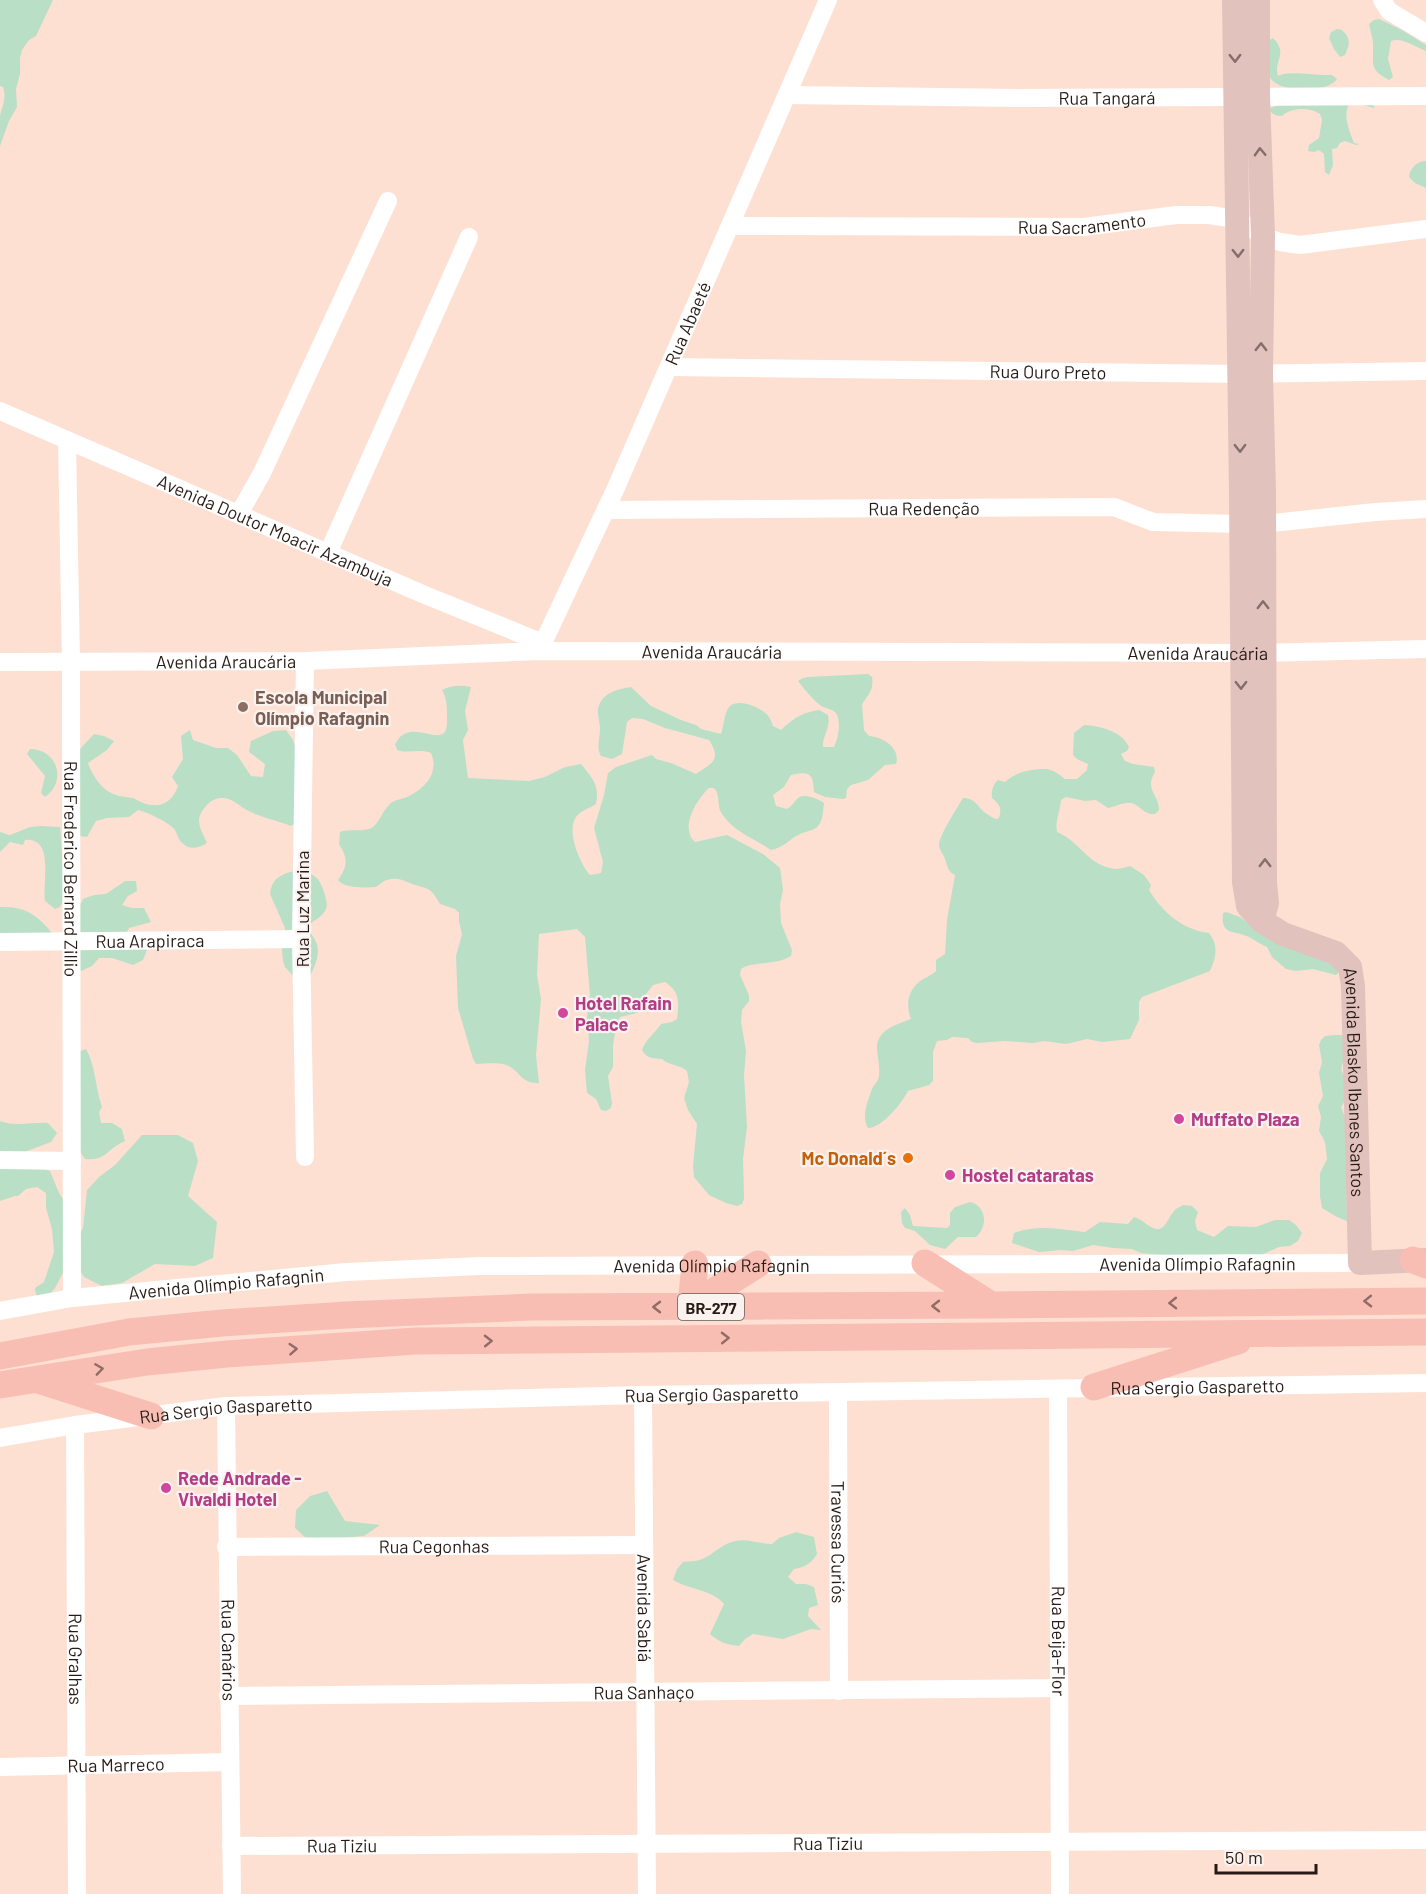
<svg xmlns="http://www.w3.org/2000/svg" width="1426" height="1894" font-family="Barlow,sans-serif">
  <style>
    .green { fill: #b9dfc6 }
    .lines { fill: none; stroke-linecap: round; stroke-linejoin: round }
    .minor { stroke: #fff; stroke-width: 18 }
    .major { stroke: #e2c2bc; stroke-width: 24 }
    .highway { stroke: #f8beb4; stroke-width: 27 }
    .oneway { stroke: #846e68 }
    .oneway2 { stroke: #906c64 }
    .education-dot { fill: #8d6e63; stroke: #faf2ef; stroke-width: 2 }
    .hotel-dot { fill: #d1479c; stroke: #faf2ef; stroke-width: 2 }
    .food-dot { fill: #e8710a; stroke: #faf2ef; stroke-width: 2 }
    .labels { text-anchor: middle; dominant-baseline: central; stroke-width: 4.5; stroke-linejoin: round; paint-order: stroke }
    .shield { fill: #faf2ef; stroke: #665b56; stroke-width: 1.5 }
    .shield-label { font-size: 16px; font-weight: bold; fill: #271a14 }
    .street-label { font-size: 18px; fill: #271a14; stroke: #faf2ef }
    .education-label { font-size: 18px; font-weight: bold; fill: #785e54; stroke: #faf2ef; text-anchor: start }
    .hotel-label { font-size: 18px; font-weight: bold; fill: #b23c85; stroke: #faf2ef; text-anchor: start }
    .food-label { font-size: 18px; font-weight: bold; fill: #c56008; stroke: #faf2ef; text-anchor: end }
  </style>
  <rect width="100%" height="100%" fill="#fde0d2"/>
  <path class="green" d="M0 0H53L36 36 29 40 22 50 20 58V74L16 89 17 107 9 121 0 146C0 136 0 125 0 116 2 105 7 99 3 87L0 86Z
    M1379 19 1402 30 1426 45V51C1415 47 1402 37 1391 41L1388 59 1393 77 1389 80C1368 69 1374 64 1373 44 1373 37 1370 31 1369 24L1374 20Z
    M1337 29 1342 30C1351 39 1350 44 1345 55L1340 57 1334 49 1329 38 1331 32Z
    M1273 38C1289 54 1273 61 1278 76 1288 70 1318 76 1332 75L1337 79C1328 93 1281 93 1271 79 1266 72 1269 50 1268 41Z
    M1350 99C1359 99 1370 99 1375 108 1366 107 1359 101 1350 102 1342 115 1349 130 1354 143L1359 144 1364 143 1356 145 1345 141 1340 143 1337 148 1332 149 1333 165 1329 175 1325 172 1324 154 1319 150 1314 152 1308 151 1309 145 1319 138 1322 120 1320 114C1310 107 1291 107 1282 116 1276 116 1272 114 1268 109 1293 98 1323 103 1350 99Z
    M1426 161V188L1415 183 1409 177C1410 168 1417 161 1426 161Z
    M868 674 872 677C874 690 869 694 862 704L864 730 869 736C883 737 901 748 896 764L885 765 868 780 851 785 847 789 846 798 843 799 825 797 814 792C813 773 810 771 791 775L784 787 773 795 776 806 787 809C792 806 794 802 798 798 805 793 818 799 824 803 823 811 823 821 818 826 814 831 806 831 800 834 788 840 785 847 771 850 752 837 735 833 722 814 716 806 721 795 714 788H709C697 799 679 828 695 842L727 835 763 854 780 868 783 890 780 904 781 923 792 950 791 956C775 966 751 961 741 969L740 975 749 995V1001L742 1010 741 1022 746 1051 744 1075 747 1127 743 1159 744 1199 742 1204 737 1206 726 1203 709 1195 694 1177 693 1166 697 1124 688 1110 684 1098 689 1082 687 1071C679 1064 669 1066 662 1059 652 1058 647 1059 642 1050 645 1040 655 1033 661 1024L672 1022 677 1019C679 1003 680 991 665 982L653 985 646 994 642 1010 637 1013 620 1017 617 1022 613 1045V1067L608 1076 612 1103 611 1108 606 1111 601 1110 596 1099 587 1093 585 1070 589 1041 587 1018 590 995 585 937 577 929 539 934 537 975 541 999 536 1055 539 1083C520 1084 520 1070 506 1065 497 1062 485 1064 476 1064L473 1059 458 1008 456 956 462 934 459 922V913L455 909 440 904C429 884 427 890 410 883 403 880 395 877 387 880 382 881 379 886 375 887 364 888 344 888 338 880 348 866 348 858 339 844L340 832C350 828 364 833 373 827 380 821 383 810 390 804 395 799 405 799 411 795 427 786 439 772 431 753 421 748 408 754 397 750L395 744C397 742 398 738 401 736 419 721 449 753 447 718 447 708 447 698 442 690 452 685 460 685 471 687L465 711 468 730 463 740 468 778 529 781 545 777 565 767 581 764C592 778 600 785 596 804 590 808 580 811 576 817 566 831 580 864 590 875L601 873 603 862 594 828 604 795 608 773 616 767 652 755 656 759 671 763 696 774C712 763 722 760 709 740L665 728 643 719 632 718 627 722 622 754 612 759 601 756C596 748 600 738 600 728 600 722 597 715 598 709 601 693 618 689 631 687L651 706 681 720 696 725 701 729 721 734C724 726 724 712 730 706 739 698 763 708 769 717 771 720 772 723 773 726L781 730C794 718 801 713 819 710L828 715C831 729 822 736 823 747H834C838 739 841 724 837 715 835 709 826 709 821 706 812 699 805 690 798 681L803 678 808 677Z
    M1084 725C1100 726 1122 731 1129 747L1127 751 1121 754 1125 761 1133 764 1154 767 1155 772C1144 790 1159 794 1159 810L1155 814C1142 815 1139 802 1128 803 1121 803 1114 807 1108 808L1096 800 1085 801 1066 797 1061 800C1060 811 1055 822 1057 832 1081 842 1087 865 1115 869 1120 869 1125 867 1130 866L1144 875 1151 885 1149 890C1162 912 1183 930 1209 933 1219 946 1216 958 1210 971L1142 997 1139 1002V1020L1130 1039 1102 1042 1087 1039 1066 1044 1044 1041 1033 1043 1005 1041 977 1043 972 1042 968 1038 952 1037 947 1040 937 1041 933 1052V1081L929 1085 908 1091C902 1103 882 1128 868 1128 861 1117 868 1100 872 1089 875 1083 878 1082 879 1076 880 1067 878 1059 877 1050 876 1030 895 1025 911 1019 906 1006 907 992 919 982 924 978 931 976 936 971V960L945 954 947 920 955 875C947 871 948 867 945 859 944 855 940 851 939 846 938 837 957 808 963 798 975 797 978 808 987 814 990 816 993 818 996 819L999 818C1002 808 1000 805 992 798 991 792 993 784 998 780L1005 782C1014 774 1021 772 1032 770 1049 768 1051 768 1065 779H1077L1087 770 1088 764 1077 759 1073 755 1074 733Z
    M190 730 193 740 216 748H228L237 755 251 776 263 777 265 764 249 752 251 741 273 731 286 730 293 740 296 750 300 820 291 826C277 820 261 818 247 810 239 806 231 797 221 798 211 798 200 810 199 820 199 828 204 836 207 843 197 849 187 851 179 839 177 836 177 833 175 830 170 823 147 812 138 810L129 817 107 818 96 821 87 837 80 836 78 751 94 734 104 736 114 741 107 750 88 763C93 777 103 792 119 796 124 797 128 797 133 798 134 798 140 802 141 802 159 810 172 803 178 786L172 777 183 759 181 736Z
    M30 749C58 749 67 782 45 797L41 793 45 776 27 754Z
    M41 826 60 827C61 838 66 897 62 903 60 908 59 907 55 909L45 901C42 883 55 837 25 840L23 845 10 842 0 852V832L10 835 30 827Z
    M295 871C315 873 319 876 325 895 326 899 328 905 326 909 323 916 314 921 308 925 309 933 313 935 316 942 321 952 315 967 310 976L294 977 285 967 283 961 282 950 285 928 270 894C272 878 281 874 295 871Z
    M125 881H136L137 891 128 896 122 905 132 908H144L151 922 129 928 124 937 138 943 147 950 143 960 133 965 112 958H99L92 966 81 971 74 963 78 909 83 899 94 895 106 894Z
    M0 907C29 906 40 918 57 939L0 949Z
    M1226 912 1240 917 1255 928 1310 949 1341 970 1336 975 1313 969 1296 971 1286 969 1272 957 1267 947C1260 944 1256 941 1249 937 1235 930 1220 936 1223 913Z
    M1336 1035H1342C1354 1057 1339 1059 1342 1072 1343 1075 1346 1077 1347 1080 1349 1087 1346 1102 1341 1107L1345 1117 1347 1221 1337 1217 1322 1208 1320 1196V1173L1327 1159 1325 1142 1319 1131 1321 1117 1318 1106 1323 1096 1319 1073 1322 1062 1319 1045 1321 1040 1325 1036Z
    M86 1049C96 1067 95 1087 102 1107L99 1112 101 1123H112L122 1129 125 1141C106 1149 107 1161 85 1159L79 1150 75 1053Z
    M0 1121C17 1127 31 1122 48 1123L57 1133 51 1142 19 1154 28 1164 50 1171 59 1193 66 1203V1267L55 1288 48 1296 37 1299 35 1288 44 1282 54 1252 52 1229 46 1208V1193L37 1187 26 1189 18 1196H15L0 1201Z
    M142 1135H178L193 1143 198 1161 188 1196 217 1222 213 1258 195 1266 155 1264 122 1283 102 1286 84 1277 75 1262 74 1244 83 1228 87 1190 99 1177 115 1165Z
    M970 1202C987 1206 988 1227 976 1237H958L945 1249 930 1245 915 1231 905 1228 902 1223 901 1212 905 1208 910 1215 913 1226 947 1228 950 1225V1213L955 1207Z
    M1183 1205 1192 1206 1198 1212 1195 1221 1197 1230 1214 1237 1228 1226 1256 1227 1275 1220H1289L1296 1225 1302 1233 1298 1241 1290 1246 1279 1247 1261 1255 1233 1254 1180 1257 1141 1253 1132 1249 1113 1248 1093 1245 1073 1251 1061 1250 1039 1252 1012 1243 1014 1233C1037 1224 1061 1229 1085 1232L1100 1222 1128 1224 1134 1217C1143 1220 1144 1223 1151 1227 1165 1235 1167 1218 1175 1210 1175 1209 1182 1206 1183 1205Z
    M327 1491 345 1521 380 1525 364 1536 309 1541 295 1528 296 1510 310 1496Z
    M796 1532 814 1537 817 1554C811 1564 805 1567 794 1569L788 1577 796 1584H806L814 1587 818 1605 809 1608 808 1616 821 1630 811 1629 783 1639 753 1634 745 1639 739 1646C727 1645 719 1642 710 1634L724 1604C711 1589 690 1590 673 1580L677 1569 683 1562C689 1561 696 1562 702 1559 713 1555 721 1544 735 1541 748 1538 760 1544 772 1544L779 1538Z"/>
  <g class="lines">
    <g class="minor">
      <path d="M1382 0 1389 11 1426 33"/>
      <path id="s1" d="M787 95 1019 98 1426 96"/>
      <path id="s2" d="M730 226 1084 227 1176 215H1209L1237 219 1263 236 1280 242 1300 245 1426 229"/>
      <path id="s3" d="M670 367 1239 374 1426 371"/>
      <path id="s4" d="M0 411 425 595 543 643 539 651"/>
      <path id="s5" d="M67 440 71 662 72 1298"/>
      <path id="s6" d="M606 510 1114 507 1153 522 1241 524"/>
      <path d="M239 514 262 473 388 201"/>
      <path d="M1263 524 1375 512 1426 509"/>
      <path d="M328 553 469 237"/>
      <path id="s7" d="M543 643 615 490 828 0"/>
      <path d="M305 661 301 939 305 1157"/>
      <path id="s8" d="M0 662 305 661 539 651 1263 653 1426 649"/>
      <path id="s9" d="M0 942 301 939"/>
      <path d="M0 1160 72 1161"/>
      <path id="s10" d="M0 1311 72 1298 346 1272 480 1266 1360 1263"/>
      <path id="s11" d="M1058 1389 1060 1894"/>
      <path id="s12" d="M838 1392 839 1691"/>
      <path id="s13" d="M643 1395 647 1894"/>
      <path id="s14" d="M226 1406 232 1894"/>
      <path id="s15" d="M75 1425 77 1894"/>
      <path id="s16" d="M0 1438 75 1425 226 1406 643 1395 1426 1383"/>
      <path id="s17" d="M226 1547 644 1545"/>
      <path id="s18" d="M228 1696 1058 1688"/>
      <path id="s19" d="M0 1767 230 1762"/>
      <path id="s20" d="M231 1846 1426 1840"/>
    </g>
    <g class="major">
      <path id="s21" d="M1234 0 1241 491 1244 882 1248 906 1262 921 1283 934 1336 953 1350 967 1353 986 1360 1263 1426 1260"/>
      <path d="M1258 0V97L1263 236 1261 374 1264 491 1265 883 1267 903 1262 921"/>
    </g>
    <path class="highway" d="M1413 1260 1426 1265
      M925 1263 991 1305
      M688 1307 692 1295 695 1264
      M689 1307 758 1264
      M0 1356 129 1332 222 1323 346 1315 531 1307 991 1305 1426 1301
      M41 1381 151 1416
      M0 1385 147 1362 227 1354 416 1341 1426 1332
      M1094 1387 1238 1341"/>
  </g>
  <defs><path id="oneway-chevron" d="M-2-3.5L2.5 0L-2 3.5" fill="none" stroke-width="1.6" stroke-linecap="round" stroke-linejoin="round" transform="scale(1.5)"/></defs>
  <g class="oneway">
    <use href="#oneway-chevron" transform="translate(1235 58) rotate(89)"/>
    <use href="#oneway-chevron" transform="translate(1260 152) rotate(-92)"/>
    <use href="#oneway-chevron" transform="translate(1238 253) rotate(89)"/>
    <use href="#oneway-chevron" transform="translate(1261 347) rotate(-89)"/>
    <use href="#oneway-chevron" transform="translate(1240 448) rotate(89)"/>
    <use href="#oneway-chevron" transform="translate(1263 605) rotate(-90)"/>
    <use href="#oneway-chevron" transform="translate(1241 685) rotate(89)"/>
    <use href="#oneway-chevron" transform="translate(1265 863) rotate(-90)"/>
  </g>
  <g class="oneway2">
    <use href="#oneway-chevron" transform="translate(1368 1301) rotate(179)"/>
    <use href="#oneway-chevron" transform="translate(1173 1303) rotate(179)"/>
    <use href="#oneway-chevron" transform="translate(936 1306) rotate(180)"/>
    <use href="#oneway-chevron" transform="translate(657 1307) rotate(-180)"/>
    <use href="#oneway-chevron" transform="translate(725 1338) rotate(-1)"/>
    <use href="#oneway-chevron" transform="translate(488 1341) rotate(-1)"/>
    <use href="#oneway-chevron" transform="translate(293 1349) rotate(-4)"/>
    <use href="#oneway-chevron" transform="translate(99 1369) rotate(-8)"/>
  </g>
  <circle class="education-dot" cx="243" cy="707" r="6"/>
  <g class="hotel-dot">
    <circle cx="563" cy="1013" r="6"/>
    <circle cx="1179" cy="1119" r="6"/>
    <circle cx="950" cy="1175" r="6"/>
    <circle cx="166" cy="1488" r="6"/>
  </g>
  <circle class="food-dot" cx="908" cy="1158" r="6"/>
  <g class="labels">
    <rect class="shield" x="678" y="1294" width="66" height="26" rx="4.5"/>
    <g class="shield-label">
      <text x="711" y="1307">BR-277</text>
    </g>
    <g class="street-label">
      <text stroke="none"><textPath href="#s1" startOffset="320">Rua Tangará</textPath></text>
      <text stroke="none"><textPath href="#s2" startOffset="352">Rua Sacramento</textPath></text>
      <text stroke="none"><textPath href="#s7" startOffset="351">Rua Abaeté</textPath></text>
      <text stroke="none"><textPath href="#s3" startOffset="378">Rua Ouro Preto</textPath></text>
      <text stroke="none"><textPath href="#s6" startOffset="318">Rua Redenção</textPath></text>
      <text stroke="none"><textPath href="#s4" startOffset="300">Avenida Doutor Moacir Azambuja</textPath></text>
      <text stroke="none"><textPath href="#s8" startOffset="712">Avenida Araucária</textPath></text>
      <text stroke="none"><textPath href="#s8" startOffset="1198">Avenida Araucária</textPath></text>
      <text stroke="none"><textPath href="#s8" startOffset="226">Avenida Araucária</textPath></text>
      <text stroke="none"><textPath href="#s5" startOffset="429">Rua Frederico Bernard Zillio</textPath></text>
      <text transform="translate(302 909) rotate(-90)">Rua Luz Marina</text>
      <text stroke="none"><textPath href="#s9" startOffset="150">Rua Arapiraca</textPath></text>
      <text stroke="none"><textPath href="#s21" startOffset="1143">Avenida Blasko Ibanes Santos</textPath></text>
      <text stroke="none"><textPath href="#s10" startOffset="1200">Avenida Olímpio Rafagnin</textPath></text>
      <text stroke="none"><textPath href="#s10" startOffset="714">Avenida Olímpio Rafagnin</textPath></text>
      <text stroke="none"><textPath href="#s10" startOffset="228">Avenida Olímpio Rafagnin</textPath></text>
      <text stroke="none"><textPath href="#s16" startOffset="1200">Rua Sergio Gasparetto</textPath></text>
      <text stroke="none"><textPath href="#s16" startOffset="714">Rua Sergio Gasparetto</textPath></text>
      <text stroke="none"><textPath href="#s16" startOffset="228">Rua Sergio Gasparetto</textPath></text>
      <text stroke="none"><textPath href="#s12" startOffset="150">Travessa Curiós</textPath></text>
      <text stroke="none"><textPath href="#s17" startOffset="208">Rua Cegonhas</textPath></text>
      <text stroke="none"><textPath href="#s13" startOffset="213">Avenida Sabiá</textPath></text>
      <text stroke="none"><textPath href="#s11" startOffset="252">Rua Beija-Flor</textPath></text>
      <text stroke="none"><textPath href="#s14" startOffset="244">Rua Canários</textPath></text>
      <text stroke="none"><textPath href="#s15" startOffset="234">Rua Gralhas</textPath></text>
      <text stroke="none"><textPath href="#s18" startOffset="416">Rua Sanhaço</textPath></text>
      <text stroke="none"><textPath href="#s19" startOffset="116">Rua Marreco</textPath></text>
      <text stroke="none"><textPath href="#s20" startOffset="597">Rua Tiziu</textPath></text>
      <text stroke="none"><textPath href="#s20" startOffset="111">Rua Tiziu</textPath></text>
    </g>
    <g class="education-label">
      <text x="255" y="697">Escola Municipal<tspan x="255" dy="21">Olímpio Rafagnin</tspan></text>
    </g>
    <g class="hotel-label">
      <text x="575" y="1003">Hotel Rafain<tspan x="575" dy="21">Palace</tspan></text>
      <text x="1191" y="1119">Muffato Plaza</text>
      <text x="962" y="1175">Hostel cataratas</text>
      <text x="178" y="1478">Rede Andrade -<tspan x="178" dy="21">Vivaldi Hotel</tspan></text>
    </g>
    <g class="food-label">
      <text x="896" y="1158">Mc Donald´s</text>
    </g>
  </g>
  <path d="M1216 1864v9h100v-9" fill="none" stroke="#271a14" stroke-width="3"/>
  <text x="1225" y="1864" font-size="18" fill="#271a14" stroke="#faf2ef" stroke-width="4.5" paint-order="stroke">50 m</text>
</svg>
